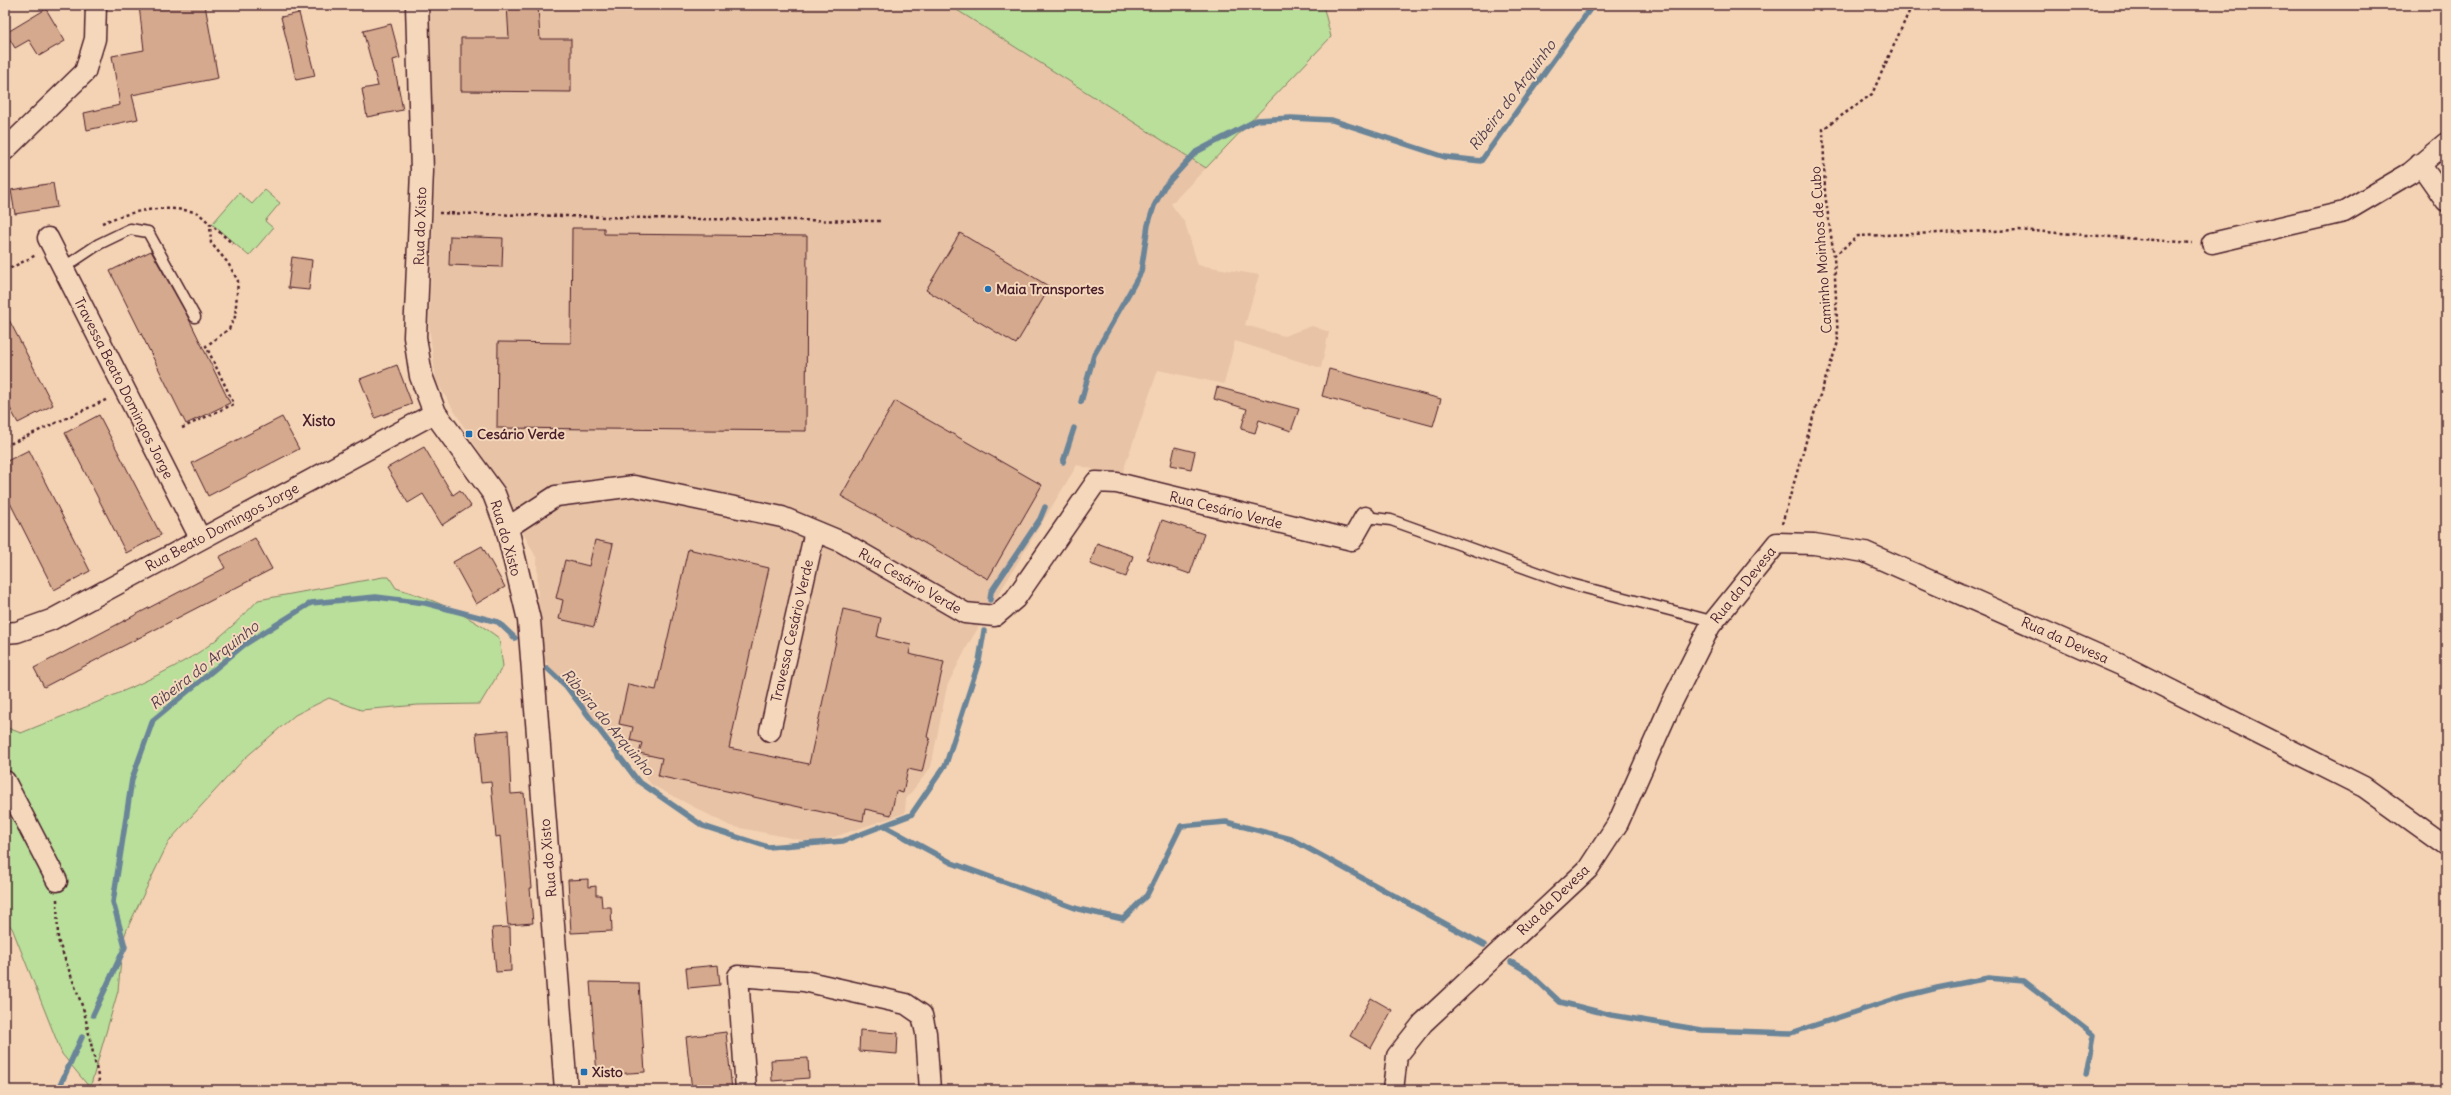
<svg xmlns="http://www.w3.org/2000/svg" width="2451" height="1095" font-family="Delius,sans-serif">
  <style>
    .built { fill: #e8c3a6 }
    .green { fill: #b9df9a; stroke: #827f62 }
    .lines { fill: none; stroke-linecap: round; stroke-linejoin: round }
    .stream { stroke: #6a8498; stroke-width: 5.5 }
    .building { fill: #d5a98d; stroke: #4a1f2b }
    .service-casing { stroke: #4a1f2b; stroke-width: 13 }
    .minor-casing { stroke: #4a1f2b; stroke-width: 23 }
    .tertiary-casing { stroke: #4a1f2b; stroke-width: 25 }
    .path { stroke: #4a1f2b; stroke-width: 2.5; stroke-dasharray: 3 3; stroke-linecap: butt }
    .service { stroke: #f5d8bc; stroke-width: 10 }
    .minor { stroke: #f5d8bc; stroke-width: 20 }
    .tertiary { stroke: #f5d8bc; stroke-width: 22 }
    .poi-dot { fill: #1f6fb2; stroke: #f5d8bc; stroke-width: 1.5 }
    .labels { text-anchor: middle; dominant-baseline: central; stroke-width: 4; stroke-linejoin: round; paint-order: stroke }
    .street-label { font-size: 14px; fill: #4a1f2b; stroke: #f5d8bc }
    .poi-label { font-size: 14px; font-weight: bold; fill: #4a1f2b; stroke: #f5d8bc; text-anchor: start }
    .water-label { font-size: 15px; font-style: italic; fill: #55414f; stroke: #f5d8bc }
    .neighbourhood-label { font-size: 15px; font-weight: bold; fill: #4a1f2b; stroke: #f5d8bc }
  </style>
  <rect width="100%" height="100%" fill="#f4d3b4"/>
  <filter id="ink" filterUnits="userSpaceOnUse"><feTurbulence type="fractalNoise" baseFrequency=".025" numOctaves="2"/><feDisplacementMap in="SourceGraphic" scale="8" xChannelSelector="R" yChannelSelector="G"/><feConvolveMatrix kernelMatrix="1 2 1 2 8 2 1 2 1" color-interpolation-filters="sRGB"/></filter>
  <g filter="url(#ink)">
    <path class="built" d="M425 5H949L1206 168 1171 204 1185 223 1198 265 1259 275 1245 325 1284 336 1312 326 1329 332 1321 368 1235 341 1224 384 1158 370 1121 477 1077 465 969 643 947 686 931 767 906 799 905 813 816 843 730 826 652 785 539 654 537 559 483 458 436 381 429 326 435 178Z"/>
    <path class="green" d="M949 5H1323L1331 37 1206 168Z
      M265 190 280 203 265 221 273 228 249 256 212 224 239 193 252 204Z
      M383 577H389L396 588C433 599 467 614 499 638L503 666 480 704 418 705 361 710 329 698 295 715 245 758 169 841 127 929 123 940 118 991 90 1088 62 1054 12 928 5 920V727L21 733C77 710 141 687 193 656 215 643 241 619 258 600Z"/>
    <g class="lines">
      <path class="stream" d="M1081 402 1094 355 1141 272 1148 225 1154 206 1164 187 1196 152 1257 120 1291 118 1332 120 1445 157 1481 161 1593 5
        M1063 462 1074 428
        M990 600 991 592 1040 519 1045 507
        M547 668 566 686 638 781 703 826 768 847 843 841 911 815 946 764 979 661 984 631
        M884 826 952 863 1078 909 1123 919 1147 895 1181 826 1226 822 1291 839 1484 945
        M1511 962 1527 971 1560 1002 1611 1015 1702 1030 1791 1033 1901 997 1937 988 1988 978 2024 981 2093 1035 2086 1074
        M93 1015 125 947 113 902 132 779 153 720 244 645 311 603 376 597 425 603 498 622 515 638
        M58 1090 82 1037"/>
    </g>
    <path class="building" d="M139 5H205L218 78 132 95 138 119 87 130 84 113 120 105 112 56 144 50Z
      M507 5H538L540 39H571V92L461 91V38H509Z
      M46 9 65 41 39 56 29 40 15 48 6 33Z
      M299 13 315 76 296 80 281 17Z
      M391 24 400 58 393 60 403 110 367 117 362 89 378 86 363 31Z
      M53 183 57 207 15 214 11 190Z
      M572 228H604V234L807 236 806 431 497 428 498 342 571 343Z
      M960 233 1050 287 1016 344 926 290Z
      M450 236 503 238 502 267 449 265Z
      M151 251 185 311 230 403 186 424 110 271Z
      M292 257 312 260 309 290 288 288Z
      M5 312 53 405 18 423 5 399Z
      M397 365 412 404 375 418 360 379Z
      M1329 369 1441 399 1433 426 1322 396Z
      M1217 387 1299 409 1291 431 1259 420 1255 433 1241 429 1247 409 1214 399Z
      M895 401 1042 485 988 579 841 496Z
      M99 415 161 535 126 553 65 433Z
      M282 417 299 449 208 496 192 463Z
      M424 447 453 495 460 490 471 506 442 525 423 494 408 503 387 468Z
      M1175 447 1195 452 1191 469 1171 465Z
      M29 450 90 571 54 590 5 493V462Z
      M1162 520 1204 534 1190 574 1147 559Z
      M255 538 272 569 44 687 34 668 225 568 219 557Z
      M595 540 613 544 594 627 559 619 563 600 556 598 565 560 589 566Z
      M1097 543 1133 556 1126 577 1090 564Z
      M482 546 505 587 476 604 453 562Z
      M688 549 769 568 729 748 809 764 843 609 881 618 877 637 911 645 909 654 944 662 927 737 930 738 922 772 908 769 903 793 896 791 891 815 865 809 863 821 658 776 662 758 639 753 642 743 630 740 633 727 619 724 628 684 656 690Z
      M508 730 511 794 524 793 532 888H530L533 923 508 925 500 836 496 837 491 782 481 783 476 733Z
      M588 879V887L596 886V895H601L602 907H611L612 931 571 933 568 880Z
      M510 927 511 971 496 972 492 928Z
      M718 965 720 985 688 988 686 968Z
      M590 982 639 983 645 1072 597 1075Z
      M1371 998 1392 1010 1371 1048 1350 1036Z
      M860 1030 898 1033 897 1054 859 1051Z
      M726 1032 732 1090H692L686 1037Z
      M808 1058 809 1078 772 1081 771 1060Z"/>
    <g class="lines">
      <g class="service-casing">
        <path id="service" d="M63 268 99 244 130 229 148 232 195 317
          M1365 517 1391 520 1567 583 1704 619 1712 623"/>
      </g>
      <g class="minor-casing">
        <path id="minor" d="M5 150 85 72 95 39 96 5
          M2420 164 2446 201
          M48 238 200 538
          M2212 243 2344 212 2410 173 2446 143
          M507 528 556 496 634 486 782 517 842 542 965 613 995 616 1015 599 1096 482 1117 483 1352 540 1365 517
          M5 633 17 632 51 620 435 413
          M770 731 815 531
          M5 781 57 881
          M746 1090 738 976 804 981 906 1004 922 1015 926 1033 930 1090
          M1393 1090 1397 1056 1423 1023 1588 869 1618 823 1671 704 1710 626 1777 543 1814 544 1865 552 2121 665 2364 787 2446 846"/>
      </g>
      <g class="tertiary-casing">
        <path id="tertiary" d="M417 5 422 171 415 337 421 376 435 413 494 494 507 528 529 620 566 1090"/>
      </g>
      <path class="path" d="M439 213 691 219 882 221
        M102 223C133 210 165 204 198 213L233 244
        M1834 256 1858 236 2019 230 2193 243
        M5 271 36 255
        M182 428 234 404 206 346 229 329 235 317 238 281 228 263 211 243 210 224
        M5 446 108 399
        M1782 524 1816 407 1838 342 1834 256 1825 194 1823 129 1872 94 1912 5
        M57 899 58 940 84 1011 101 1090"/>
      <use href="#service" class="service"/>
      <use href="#minor" class="minor"/>
      <use href="#tertiary" class="tertiary"/>
    </g>
  </g>
  <g class="poi-dot">
    <circle cx="988" cy="289" r="4"/>
    <rect x="465" y="430" width="8" height="8" rx="2"/>
    <rect x="580" y="1068" width="8" height="8" rx="2"/>
  </g>
  <g class="labels">
    <g class="street-label">
      <text transform="translate(420 226) rotate(-88)">Rua do Xisto</text>
      <text transform="translate(1821 250) rotate(-94)">Caminho Moinhos de Cubo</text>
      <text transform="translate(124 388) rotate(63)">Travessa Beato Domingos Jorge</text>
      <text transform="translate(1226 510) rotate(14)">Rua Cesário Verde</text>
      <text transform="translate(222 527) rotate(-28)">Rua Beato Domingos Jorge</text>
      <text transform="translate(506 538) rotate(74)">Rua do Xisto</text>
      <text transform="translate(910 581) rotate(30)">Rua Cesário Verde</text>
      <text transform="translate(1743 585) rotate(-51)">Rua da Devesa</text>
      <text transform="translate(792 631) rotate(-77)">Travessa Cesário Verde</text>
      <text transform="translate(2065 640) rotate(24)">Rua da Devesa</text>
      <text transform="translate(548 858) rotate(-95)">Rua do Xisto</text>
      <text transform="translate(1553 900) rotate(-44)">Rua da Devesa</text>
    </g>
    <g class="poi-label">
      <text x="996" y="289">Maia Transportes</text>
      <text x="477" y="434">Cesário Verde</text>
      <text x="592" y="1072">Xisto</text>
    </g>
    <g class="water-label">
      <text transform="translate(1512 95) rotate(-53)">Ribeira do Arquinho</text>
      <text transform="translate(204 665) rotate(-38)">Ribeira do Arquinho</text>
      <text transform="translate(608 722) rotate(50)">Ribeira do Arquinho</text>
    </g>
    <g class="neighbourhood-label">
      <text x="319" y="420">Xisto</text>
    </g>
  </g>
  <rect width="2451" height="1095" fill="none" stroke="#f5d8bc" stroke-width="20"/>
  <rect x="10" y="10" width="2431" height="1075" fill="none" stroke="#4a1f2b" stroke-width="1.5" filter="url(#ink)"/>
</svg>
